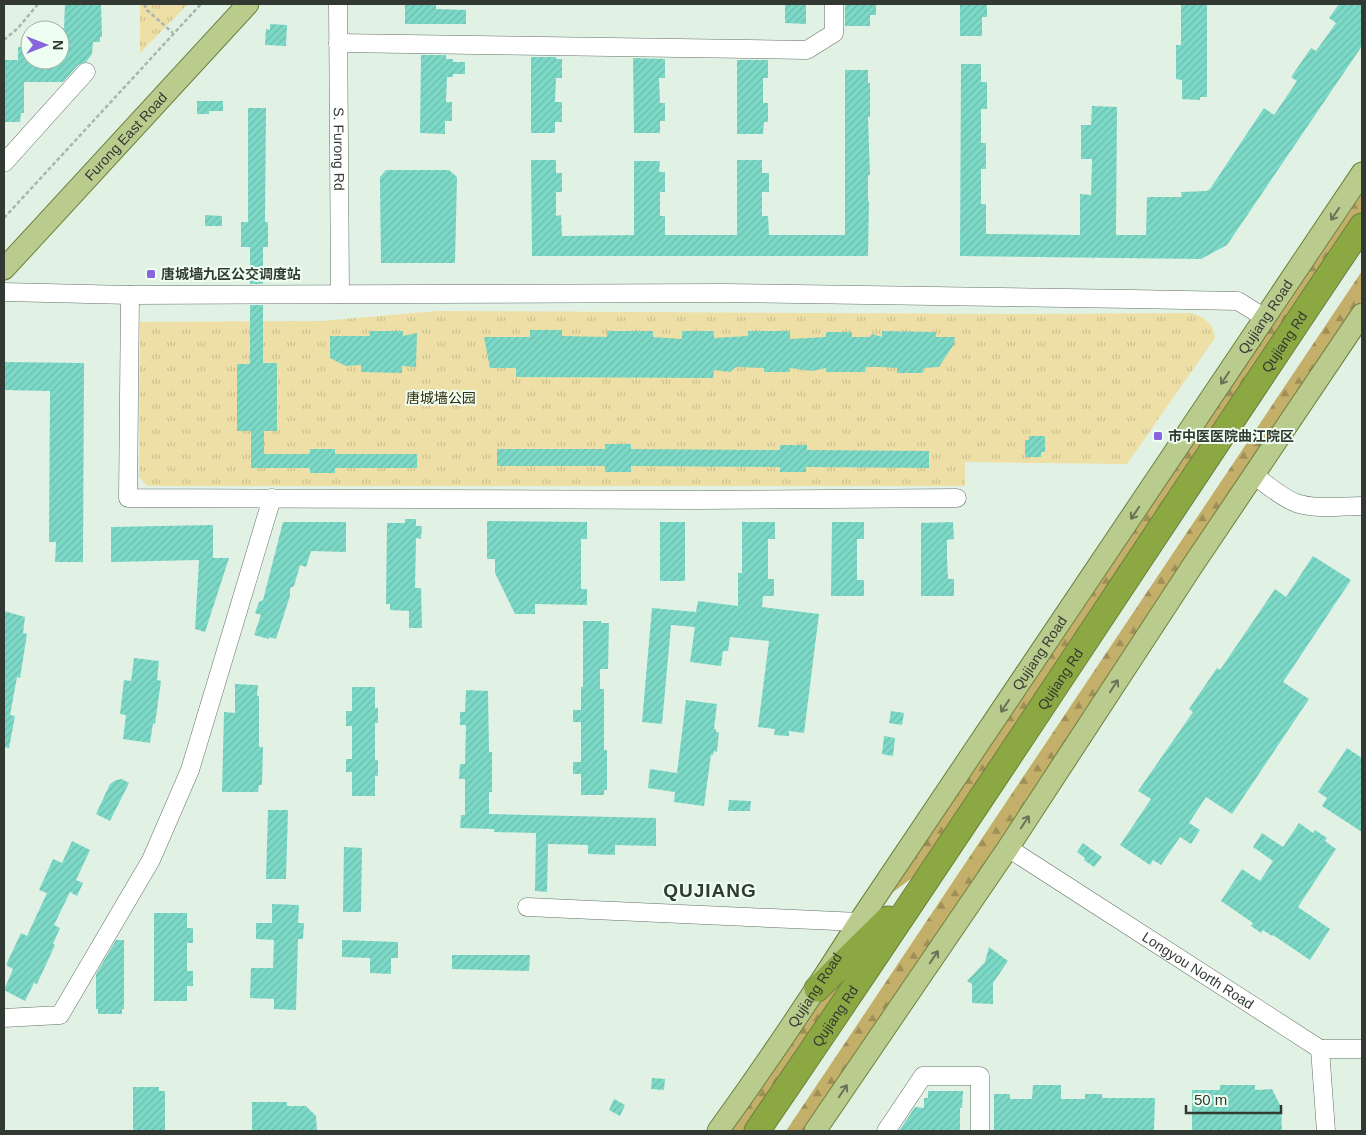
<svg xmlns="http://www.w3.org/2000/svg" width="1366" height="1135" font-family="Arial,'Noto Sans SC',sans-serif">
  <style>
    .grass { fill: url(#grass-tufts) }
    .forest { fill: url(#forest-firs) }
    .building { fill: url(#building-hatch) }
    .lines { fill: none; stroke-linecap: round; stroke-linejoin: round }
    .minor-casing { stroke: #637165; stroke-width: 19 }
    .major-casing { stroke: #6c813d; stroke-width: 23 }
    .highway-casing { stroke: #6c813d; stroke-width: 27 }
    .path { stroke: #a8b6ab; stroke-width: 2.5; stroke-dasharray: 4 2.5; stroke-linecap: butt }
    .minor { stroke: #fff; stroke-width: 18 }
    .major { stroke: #bacb8e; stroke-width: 21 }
    .highway { stroke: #8ca843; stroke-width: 25 }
    .oneway { stroke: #687357 }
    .poi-dot { fill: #8864df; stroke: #eefff1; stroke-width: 2 }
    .labels { text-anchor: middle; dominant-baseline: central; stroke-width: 4; stroke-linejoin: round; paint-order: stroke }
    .street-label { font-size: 14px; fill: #323933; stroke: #eefff1 }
    .poi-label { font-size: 14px; font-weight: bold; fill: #323933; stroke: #eefff1; text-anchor: start }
    .park-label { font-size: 14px; fill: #332b0b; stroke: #eefff1 }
    .district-label { font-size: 19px; font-weight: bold; letter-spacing: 1px; fill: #323933; stroke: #eefff1 }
  </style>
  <defs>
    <pattern id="grass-tufts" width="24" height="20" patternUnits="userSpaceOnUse" patternTransform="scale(1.25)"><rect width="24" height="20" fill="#eedfa7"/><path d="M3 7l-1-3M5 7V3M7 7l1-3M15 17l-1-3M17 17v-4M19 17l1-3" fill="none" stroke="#cdc090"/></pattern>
    <pattern id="forest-firs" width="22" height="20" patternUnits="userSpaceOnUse" patternTransform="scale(1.25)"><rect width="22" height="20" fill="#c3af69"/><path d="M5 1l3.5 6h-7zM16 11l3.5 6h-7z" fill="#9f8f57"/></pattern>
    <pattern id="building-hatch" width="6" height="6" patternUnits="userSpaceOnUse" patternTransform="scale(1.25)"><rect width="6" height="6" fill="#7cd9c7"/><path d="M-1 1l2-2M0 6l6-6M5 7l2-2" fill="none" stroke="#6cbbab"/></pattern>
  </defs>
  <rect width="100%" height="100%" fill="#e1f2e4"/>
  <path class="grass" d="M140 4H188L140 53Z
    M437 311 1029 314 1191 313C1204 317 1214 323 1215 338L1127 464 965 462V486H147L139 477 140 322 322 321Z"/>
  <path class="forest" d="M1362 193V213L923 870 889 895Z
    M1362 271V300L806 1131H786Z
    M871 944 749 1131H729L823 993Z"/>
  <path class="building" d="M65 4H101L102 37H100V42H93L92 54 86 62 78 65 63 82H24V113H21L20 122H4V60H18V47H30V60H60V28H64Z
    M405 4H436V9L466 10V24H405Z
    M785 4H806V24L785 23Z
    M845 4H876V15H870V26H845Z
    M960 4H987V17H982V36H960Z
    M1181 4H1207V97H1200V100L1182 99V80L1176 79V45H1181Z
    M1339 4H1362V46L1227 245 1201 259 960 256 961 64H981V82H987V109H981V143H986V169H981V204H986V234L1080 235V194L1091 195 1092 159H1081V125H1091L1092 106 1117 107 1116 235H1146L1147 197H1182L1181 192 1206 191 1210 189 1264 108 1274 115 1297 81 1291 77 1311 48 1316 51 1336 23 1329 18Z
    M270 24 287 25 286 46 265 45 266 29 270 30Z
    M421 55H446V59H453V62H465V74H453V77H447L446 102H452V121H445V134L420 133Z
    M531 57H556V59H562V78H556L555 102H562V122H555V133H531Z
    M633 58 665 59V78H659L660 103H665V121H660V133H634Z
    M737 60H768V78H763V103H768V122H764L763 134H737Z
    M845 70H868V83H870V117H868L870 175H868V201H869L868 256H532L531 160H556V173H562V192H556V216L561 215 562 236 634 235V161H660L659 172H665V192H660V216H665V235H737V160H762V173H769V192H762V216H768L769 235H845Z
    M197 101H223V111H209V114H197Z
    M248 108H266L265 222H268V247H263V284H250V247H241V222H248Z
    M386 170H449L457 177 455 263H381L380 182V177Z
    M205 215 222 216V226H205Z
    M250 305H263V363H277V431H264V454H310V449H335V454H417V468H335V473H310V468H251V431H237V364H250Z
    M530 330H562V336L607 337V331H653V337L682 339V331H714V338L748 336V331H790V339L826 337V332H852V337H870L872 334 882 337V331L936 332V337H955L954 344 939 367 923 368V373H897V368L880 367H866L865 372H826V368L812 371 790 368V372H764V368L736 367 730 372 714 370 713 378 516 377V368H490L484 337H530Z
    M370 331H403V336L417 333 416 367 402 366V373L361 372V365L346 366 330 358V336H370Z
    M4 362 84 363 83 562H55L56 542H49L50 391 4 390Z
    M1029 436H1045V452H1041V457H1025V440H1029Z
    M605 444H631V449L780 450V445H807V450L929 451V468L806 467V472H780V467L631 466V472H605V466H497V449H605Z
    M405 519H416V526H422L421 539 416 538 415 588H421L422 628H409V611L390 610V604H386L387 523H405Z
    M487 521 587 522V539H581V589H587V605L535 604V614H515L495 573V559H487Z
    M283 522H346V552L311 551 306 567 300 565 294 586 290 588V596L276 639 269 637V639L254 635 261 615 255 613 259 602 263 600Z
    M660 522H685V581H660Z
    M742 522H775V539H768V579H774V596H763L762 607 819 614 804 733 789 731V736L774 735 775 729 758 727 769 641 730 637 728 651H723L721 666 690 662 695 627 671 625 662 724 642 722 652 608 696 612 698 601 738 606V573H742Z
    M832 522H864V539H857V580H864V596H831Z
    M953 522 954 539 947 540V557L948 579H954V596H921V523Z
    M213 525V558H229L205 632 195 629 199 560 111 562V527Z
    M1313 556 1351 580 1283 682 1309 699 1232 814 1206 797 1189 823 1200 830 1191 844 1180 837 1161 865 1153 860 1150 865 1120 845 1151 799 1138 791 1193 712 1189 709 1217 668 1220 670 1275 589 1286 597Z
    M4 611 25 617 23 633 27 634 20 678 17 677 10 715 15 716 9 748 4 747Z
    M583 621H601V623H609L608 669H600V689H604V750H607V790H604V795H581V774H573V762H581V722H573V710H581V687H583Z
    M134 658 159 661 157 680 161 681 155 724 153 723 150 743 123 739 126 715 120 714 124 680 131 681Z
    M235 684 258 685 257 696H259V747H263L262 785H259L258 792H222L224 712 235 713Z
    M352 687H375V708H378V723H375V760H378V776H375V796H352V772H346V759H352V726H346V711H352Z
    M466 690 488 691 489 752H492V792H489V814L656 818V846L615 845V855L588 854V845L548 844 547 892 535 891 536 833 494 832V829L460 828 461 815H465V779H459L460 764H465L466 725H460V712H465Z
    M686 700 717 704 714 729H716V732H719L717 752 714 751 713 755H711L704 806 674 802 675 792 648 788 650 769 677 773Z
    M891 711 904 713 902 725 889 723Z
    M884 736 895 738 893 756 882 754Z
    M1347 748 1362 758V832L1322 806 1327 798 1318 792Z
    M122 779 129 783 110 821 96 814 110 784 116 780Z
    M729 800 751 801 750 811H728Z
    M268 810H288L286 879H266Z
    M1299 823 1313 833 1315 830 1327 838 1325 841 1336 849 1298 907 1330 929 1310 960 1273 935 1272 936 1263 930 1261 933 1251 926 1253 923 1221 901 1242 869 1260 881 1273 861 1253 847 1262 833 1283 847Z
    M72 841 90 850 76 880 83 883 77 896 70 892 54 925 60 928 53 944 55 945 37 984 34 983 25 1001 4 990 13 969 6 965 21 933 27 936 47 893 39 890 53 859 62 863Z
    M1083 843 1102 857 1094 867 1084 860 1085 858 1077 852Z
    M344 847 362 848 361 912H343Z
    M272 904 299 905 298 923H304L303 939H298L296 1010 274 1009V999L250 998 251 968H273L274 940 256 939V923H272Z
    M154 913H187V928H193V943H187V971H193V986H187V1001H154Z
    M116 940H124V1009H122V1014H98V1009H96V974Z
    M342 940 398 942V958H391V974L370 973V958L342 957Z
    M989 947 1008 961 993 983V1004L972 1003V984L967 981 985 962Z
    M452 955H530L529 971 452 969Z
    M652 1078 665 1079 664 1090 651 1089Z
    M1033 1085H1061V1099H1085V1094H1102V1098H1155L1154 1131H994V1094H1010V1099H1032Z
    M1220 1085H1255V1090L1272 1089 1281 1107 1282 1131H1192V1090H1220Z
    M133 1087H159V1091H165V1131H133Z
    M928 1091H963L962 1108H960V1131H899L915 1107 924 1108V1098H928Z
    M614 1099 625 1105 620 1116 609 1110Z
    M252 1102H287V1106H306L316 1116 317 1131H252Z"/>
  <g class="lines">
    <g class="minor-casing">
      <g id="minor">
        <path id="s1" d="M338 4 340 294"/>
        <path d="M338 43 807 50 834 33V4"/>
        <path d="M4 163 86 72"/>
        <path d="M4 292 130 295 724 293 1131 299 1238 301 1265 318"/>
        <path d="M130 295 128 498 699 500 957 498"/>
        <path d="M1254 475C1267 485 1281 497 1296 503 1316 510 1342 506 1362 506"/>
        <path id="s2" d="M1008 848 1320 1049 1326 1131"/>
        <path d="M527 907 859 922"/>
        <path d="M4 1018 60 1015 151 860 190 770 272 498"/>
        <path d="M1320 1049H1362"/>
        <path d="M886 1131 923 1076H980V1131"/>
      </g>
    </g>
    <g class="major-casing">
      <g id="major">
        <path id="s3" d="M4 269 248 4"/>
        <path id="s4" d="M718 1131C767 1063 814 993 859 922L1362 173"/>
        <path d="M815 1131 1008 848 1191 568 1362 314"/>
      </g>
    </g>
    <g class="highway-casing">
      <g id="highway">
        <path d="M817 989 888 919"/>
        <path id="s5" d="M757 1131C962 832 1159 527 1362 226"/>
      </g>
    </g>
    <path class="path" d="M144 4 147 10 173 33
      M4 40 18 28 38 4
      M4 218 201 4"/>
    <use href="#minor" class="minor"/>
    <use href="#major" class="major"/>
    <use href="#highway" class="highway"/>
  </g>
  <defs><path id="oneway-shaft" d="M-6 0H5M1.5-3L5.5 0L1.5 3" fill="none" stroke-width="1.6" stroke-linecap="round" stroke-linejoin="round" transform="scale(1.25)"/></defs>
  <g class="oneway">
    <use href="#oneway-shaft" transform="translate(1335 214) rotate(124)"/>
    <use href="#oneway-shaft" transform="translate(1225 378) rotate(124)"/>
    <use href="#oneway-shaft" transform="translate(1135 513) rotate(124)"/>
    <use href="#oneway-shaft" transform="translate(1114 686) rotate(-57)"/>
    <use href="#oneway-shaft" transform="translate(1005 706) rotate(124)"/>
    <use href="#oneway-shaft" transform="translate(1025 822) rotate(-57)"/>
    <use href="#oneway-shaft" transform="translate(934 957) rotate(-56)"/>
    <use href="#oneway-shaft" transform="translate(843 1091) rotate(-56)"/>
  </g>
  <g class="poi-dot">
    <rect x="146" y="269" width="10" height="10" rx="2.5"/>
    <rect x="1153" y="431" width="10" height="10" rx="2.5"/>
  </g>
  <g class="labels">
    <g class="street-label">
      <text stroke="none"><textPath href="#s3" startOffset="180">Furong East Road</textPath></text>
      <text stroke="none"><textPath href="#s1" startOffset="145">S. Furong Rd</textPath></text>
      <text stroke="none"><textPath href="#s4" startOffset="981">Qujiang Road</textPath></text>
      <text stroke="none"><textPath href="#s5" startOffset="949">Qujiang Rd</textPath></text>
      <text stroke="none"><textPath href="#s4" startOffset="576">Qujiang Road</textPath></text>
      <text stroke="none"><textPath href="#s5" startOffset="544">Qujiang Rd</textPath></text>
      <text stroke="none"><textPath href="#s2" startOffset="226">Longyou North Road</textPath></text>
      <text stroke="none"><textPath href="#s4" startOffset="171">Qujiang Road</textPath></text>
      <text stroke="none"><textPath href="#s5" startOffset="139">Qujiang Rd</textPath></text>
    </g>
    <g class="poi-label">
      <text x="161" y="274">唐城墙九区公交调度站</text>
      <text x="1168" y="436">市中医医院曲江院区</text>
    </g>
    <g class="park-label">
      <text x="441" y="398">唐城墙公园</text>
    </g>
    <g class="district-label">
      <text x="710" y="890">QUJIANG</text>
    </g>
  </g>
  <rect width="1366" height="1135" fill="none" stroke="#323933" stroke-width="10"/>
  <g transform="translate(45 45) rotate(90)"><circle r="24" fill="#eefff1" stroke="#a3b0a5"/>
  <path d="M0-4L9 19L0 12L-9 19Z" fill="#8864df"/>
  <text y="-8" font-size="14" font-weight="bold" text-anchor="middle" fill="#323933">N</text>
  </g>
  <path d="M1186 1105v8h95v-8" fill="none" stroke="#323933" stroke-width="2.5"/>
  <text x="1194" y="1105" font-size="15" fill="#323933" stroke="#eefff1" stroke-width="4" paint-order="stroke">50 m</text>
</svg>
